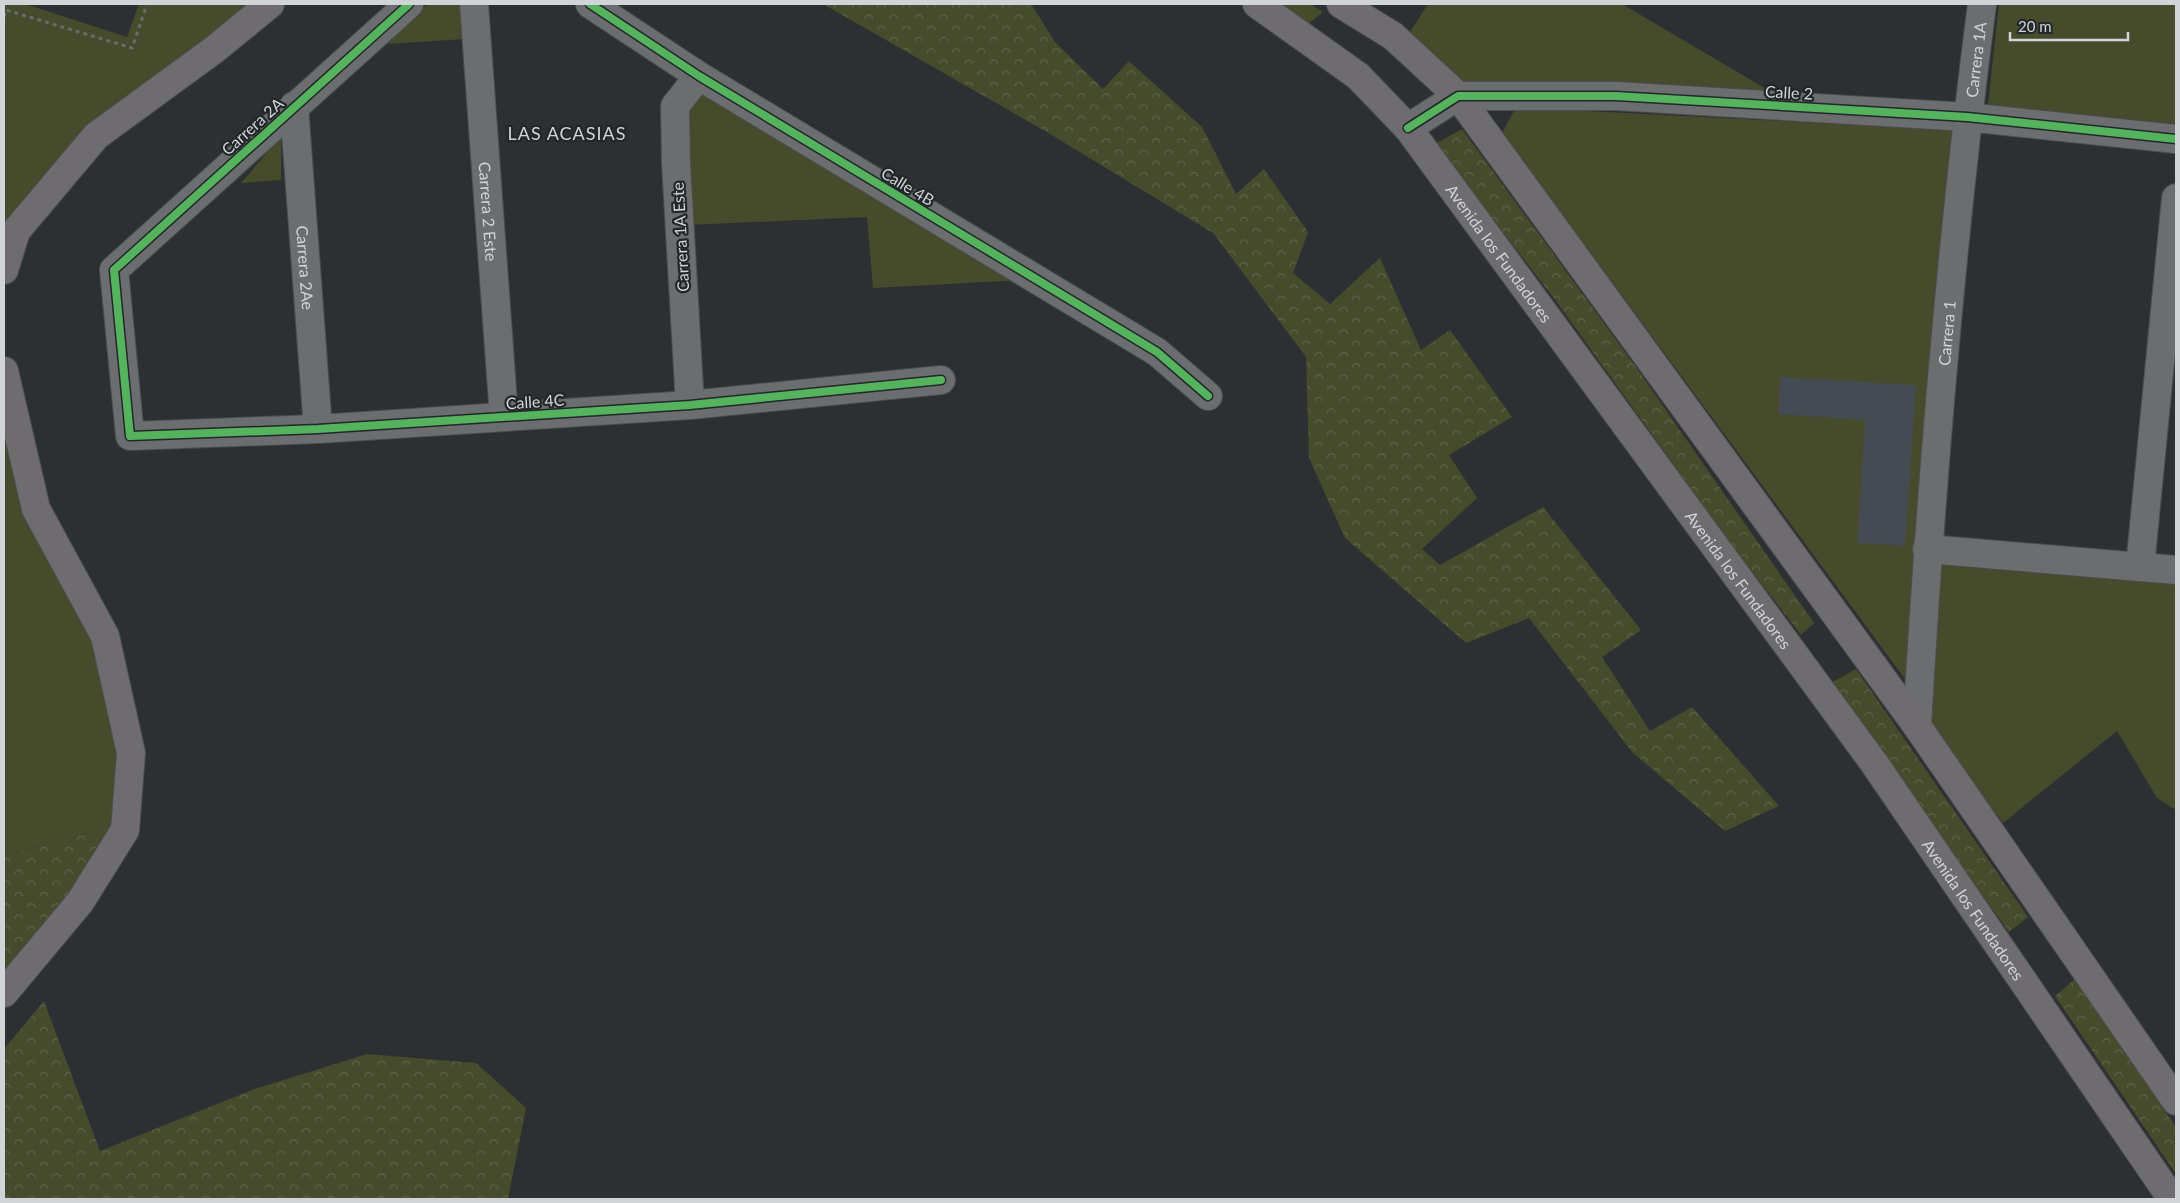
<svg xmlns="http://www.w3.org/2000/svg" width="2180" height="1203" font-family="Lato,sans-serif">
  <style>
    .grass { fill: #454b2b }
    .forest { fill: url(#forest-crowns) }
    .building { fill: #454b52 }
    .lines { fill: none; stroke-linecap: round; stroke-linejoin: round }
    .minor-casing { stroke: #4b4e50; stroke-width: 30 }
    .major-casing { stroke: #4b4e50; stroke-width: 30 }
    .path { stroke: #686a6b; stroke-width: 3; stroke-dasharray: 4 4; stroke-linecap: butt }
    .minor { stroke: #6b6d6f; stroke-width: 28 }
    .major { stroke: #6f6c6f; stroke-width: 28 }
    .cycleway-casing { stroke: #21272b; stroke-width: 11 }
    .cycleway { stroke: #56b35d; stroke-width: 8 }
    .labels { text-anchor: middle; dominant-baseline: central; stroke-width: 4.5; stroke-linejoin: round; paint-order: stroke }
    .street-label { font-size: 16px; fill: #d1d5d8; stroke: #21272b }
    .neighbourhood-label { font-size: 18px; letter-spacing: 1px; fill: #d1d5d8; stroke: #21272b }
  </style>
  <defs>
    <pattern id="forest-crowns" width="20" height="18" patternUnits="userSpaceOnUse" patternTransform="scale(1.25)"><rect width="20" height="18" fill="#454b2b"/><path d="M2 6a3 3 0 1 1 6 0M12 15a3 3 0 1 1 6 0" fill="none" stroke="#5f6449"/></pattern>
  </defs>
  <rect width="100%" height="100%" fill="#2d3033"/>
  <path class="grass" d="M4 4H25L127 37 139 4H258L93 129 4 245Z
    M427 4H463L465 39 387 44Z
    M1280 4H1311L1323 12 1308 24Z
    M1428 4H1622L1773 93 1463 84 1408 35Z
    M1999 4H2176V124L1988 105Z
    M702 83 1024 280 873 288 867 217 687 225 681 110Z
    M1517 105 1588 111 1957 130 1908 683 1502 133Z
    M281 136V180L241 183Z
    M4 409 95 639 117 754 116 826 4 855Z
    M1940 564 2176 584V810L2157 798 2117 731 2003 823 1926 723Z"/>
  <path class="forest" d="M823 4H1031L1055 42 1103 89 1129 61 1202 127 1236 194 1264 169 1308 232 1293 273 1330 304 1380 258 1421 350 1450 330 1512 417 1449 455 1477 498 1422 549 1440 565 1543 507 1641 630 1602 657 1650 731 1692 707 1779 806 1725 831 1632 752 1529 618 1466 643 1345 538 1309 458 1306 357 1213 233 1045 131Z
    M1462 129 1636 367 1814 623 1801 635 1730 543 1556 301 1435 144Z
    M1856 669 2028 917 2009 932 1829 684Z
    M116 826 73 896 4 977V855Z
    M2075 979 2176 1127V1174L2055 996Z
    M44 1001 100 1151 252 1090 367 1054 476 1063 526 1108 508 1199H4V1049Z"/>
  <path class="building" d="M1780 377 1916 385 1905 546 1857 543 1865 420 1778 414Z"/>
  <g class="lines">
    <g class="minor-casing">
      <g id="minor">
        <path d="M409 4 114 270 130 436 318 429 690 405 941 380"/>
        <path id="s1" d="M474 4 504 417"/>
        <path d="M590 4 699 76 1157 352 1208 396"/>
        <path id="s2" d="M294 106 318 429"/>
        <path d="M1408 128 1458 96H1616L1967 117 2176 139"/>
        <path d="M690 405 676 163 675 106 699 76"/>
        <path d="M1927 549 2176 570"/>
        <path d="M2140 567 2176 198"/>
        <path id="s3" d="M1917 726C1931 485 1951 243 1982 4"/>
      </g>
    </g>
    <g class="major-casing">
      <g id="major">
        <path id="s4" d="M1257 4 1358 76 1408 128 1874 763 2172 1199"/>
        <path d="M1341 4 1393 36 1458 96 1917 726 2176 1101"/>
        <path d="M4 270 16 231 96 136 215 49 270 4"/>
        <path d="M4 371 36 509 105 636 131 753 125 830 80 902 4 993"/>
      </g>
    </g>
    <path class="path" d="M4 17 6 10 132 48 147 4"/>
    <use href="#minor" class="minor"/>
    <use href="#major" class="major"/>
    <g class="cycleway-casing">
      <path id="cycleway" d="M409 4 114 270 130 436 318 429 690 405 941 380
        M590 4 699 76 1157 352 1208 396
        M1408 128 1458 96H1616L1967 117 2176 139"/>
    </g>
    <use href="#cycleway" class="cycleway"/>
  </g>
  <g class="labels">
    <g class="street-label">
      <text stroke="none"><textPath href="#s3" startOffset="669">Carrera 1A</textPath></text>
      <text transform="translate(1789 92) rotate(3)">Calle 2</text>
      <text transform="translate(252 126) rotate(-42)">Carrera 2A</text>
      <text transform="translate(908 186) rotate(31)">Calle 4B</text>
      <text stroke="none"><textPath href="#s1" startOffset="208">Carrera 2 Este</textPath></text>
      <text transform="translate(680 237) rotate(-93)">Carrera 1A Este</text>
      <text stroke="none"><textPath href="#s4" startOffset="351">Avenida los Fundadores</textPath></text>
      <text stroke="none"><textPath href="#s2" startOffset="162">Carrera 2Ae</textPath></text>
      <text stroke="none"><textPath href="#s3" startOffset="394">Carrera 1</textPath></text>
      <text transform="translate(535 401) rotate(-4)">Calle 4C</text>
      <text stroke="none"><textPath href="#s4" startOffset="756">Avenida los Fundadores</textPath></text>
      <text stroke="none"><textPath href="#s4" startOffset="1161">Avenida los Fundadores</textPath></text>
    </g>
    <g class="neighbourhood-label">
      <text x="567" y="133">LAS ACASIAS</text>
    </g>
  </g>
  <rect width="2180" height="1203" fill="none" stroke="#d1d5d8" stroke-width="10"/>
  <path d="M2010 32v8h118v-8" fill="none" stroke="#d1d5d8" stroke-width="2.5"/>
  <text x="2018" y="32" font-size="15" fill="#d1d5d8" stroke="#21272b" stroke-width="4" paint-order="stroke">20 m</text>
</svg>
